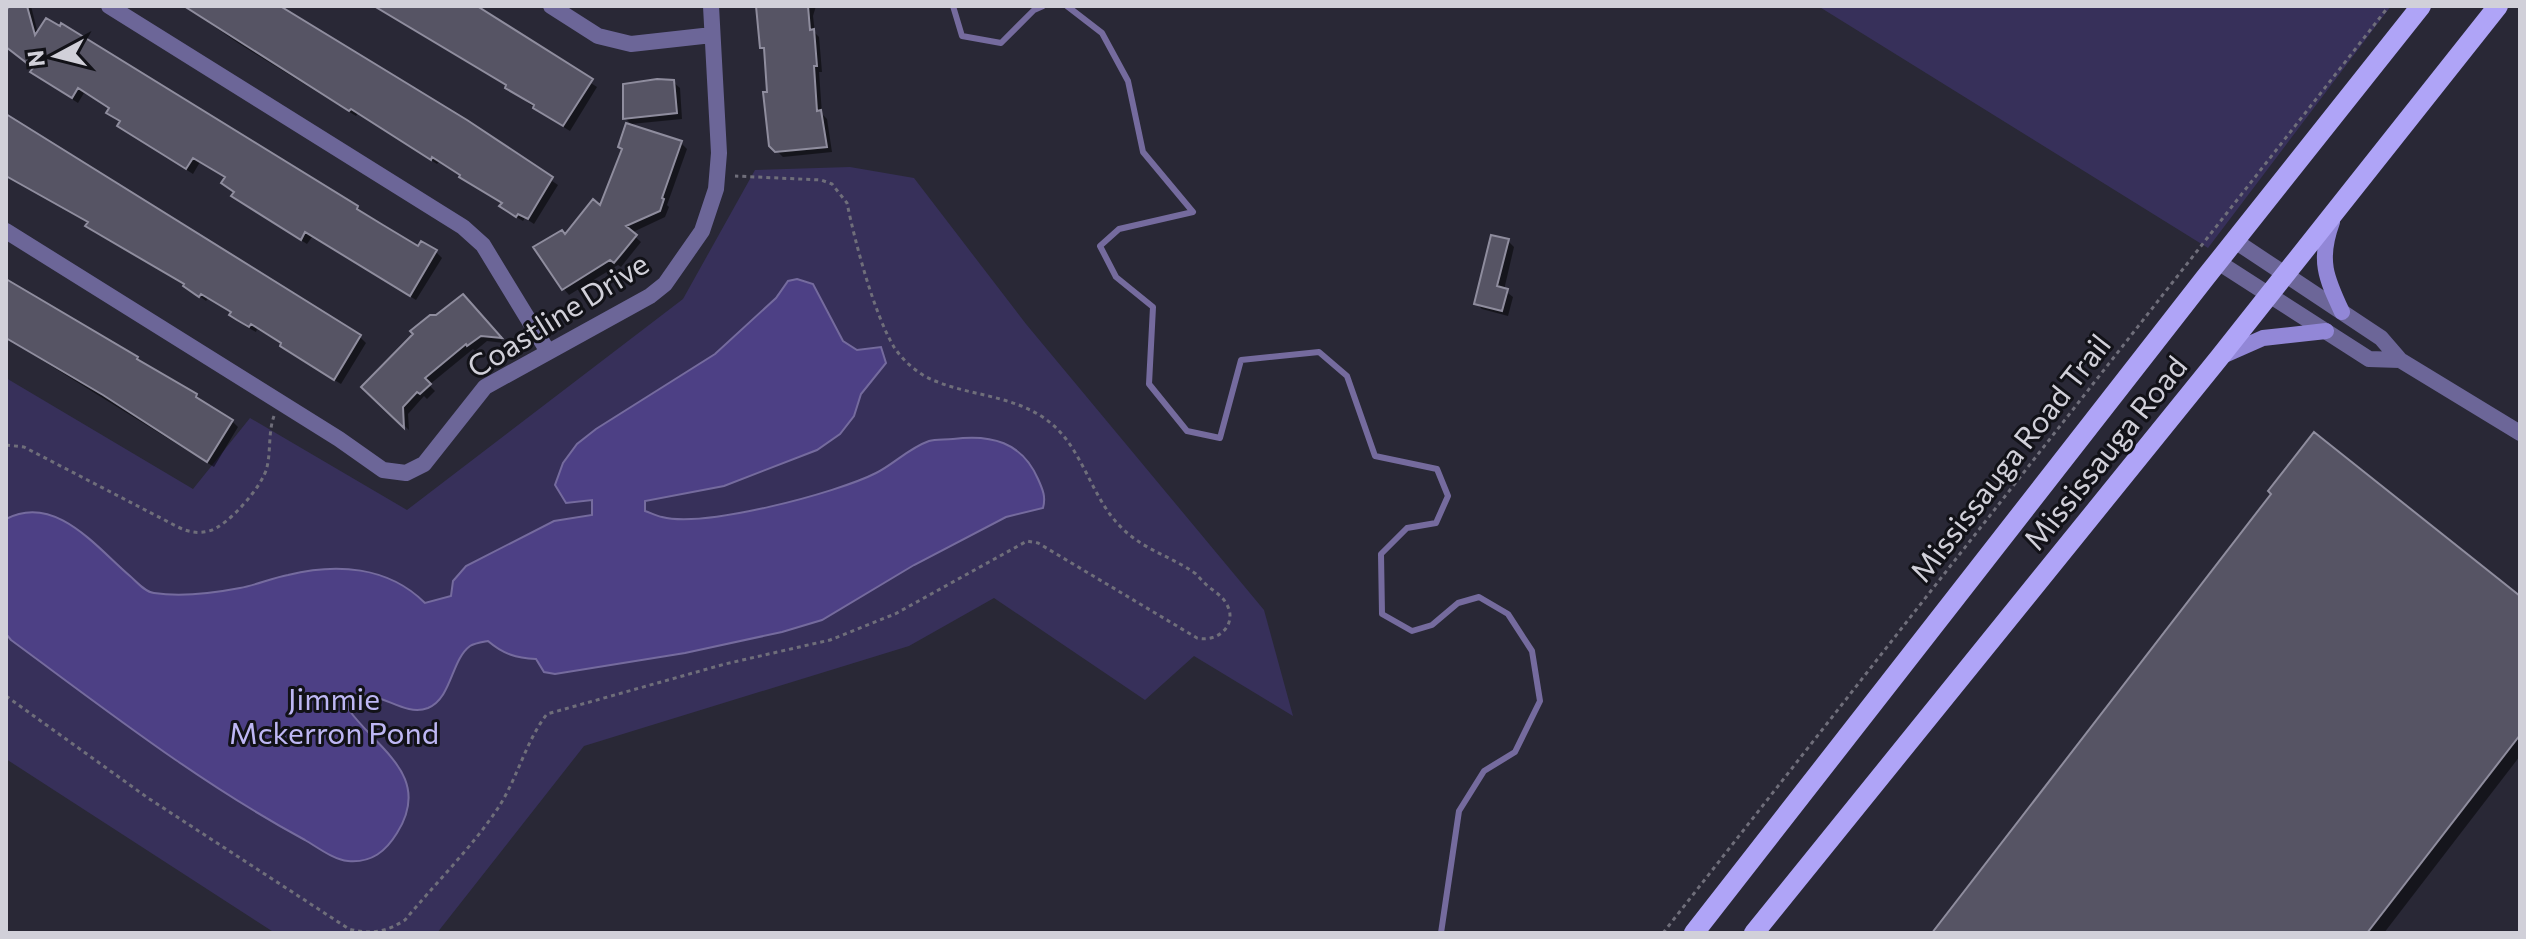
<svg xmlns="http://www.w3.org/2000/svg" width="2526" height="939" font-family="Commissioner,sans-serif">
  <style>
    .green { fill: #37305a }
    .water { fill: #4d4085; stroke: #756b9e; stroke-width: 2 }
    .shadow { fill: #0007 }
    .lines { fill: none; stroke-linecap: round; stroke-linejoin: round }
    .stream { stroke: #756b9e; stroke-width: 6 }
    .building { fill: #565464; stroke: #8f8d9e; stroke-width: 2 }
    .path { stroke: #6f6e7a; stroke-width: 3; stroke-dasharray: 4 4; stroke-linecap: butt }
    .minor { stroke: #6c6698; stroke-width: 16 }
    .tertiary { stroke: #6c6698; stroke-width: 16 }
    .secondary { stroke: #9287d7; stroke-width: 16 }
    .primary { stroke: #afa4f7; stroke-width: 20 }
    .labels { text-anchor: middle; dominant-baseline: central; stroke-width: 6; stroke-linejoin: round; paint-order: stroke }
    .street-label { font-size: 30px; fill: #d1d0d9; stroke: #121218 }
    .park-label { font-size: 30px; fill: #beb7f4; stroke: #121218 }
  </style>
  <rect width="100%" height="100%" fill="#292836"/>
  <path class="green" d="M1818 6H2391L2208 248Z
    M850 167 914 178 1026 324 1264 610 1293 716 1194 656 1145 700 994 598 909 646 584 746 437 933H275L6 759V378L193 489 250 418 407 510 683 299 755 170Z"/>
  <path class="water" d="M797 279 813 284 843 341 857 350 881 347 886 363 861 394 854 416 840 434 817 450 724 486 645 501V511C651 513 657 516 662 517 704 528 837 493 876 473 894 464 909 448 929 441 936 439 945 440 953 439 991 434 1022 442 1038 479 1043 490 1046 497 1043 508L1006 517 914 565 822 620 782 632 685 653 555 674 544 672 536 659C516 658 503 654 488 641 483 642 475 643 470 646 451 660 452 698 428 708 401 718 377 685 350 699L349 710C377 749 433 776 397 833 386 851 372 863 348 861 334 860 317 847 305 840 201 784 106 710 11 640L6 634V519C55 493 96 547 130 576 137 582 145 592 154 593 181 597 214 593 240 588 256 585 272 578 288 575 336 563 388 566 425 603L451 596 453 581 466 566 554 521 592 515V500L566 503 555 485 563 463 577 444 596 429 715 354 776 298 788 281Z"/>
  <path class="shadow" d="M17 6H31L38 34 357 208 419 248 422 243 436 252 442 258 416 300 312 237 307 244 240 202 234 196 235 193 223 183 226 178 200 162 193 174 125 131 119 125 121 122 109 112 111 109 84 93 78 103 39 78 33 72 35 69 23 58 6 47V24Z
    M191 6H276L466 122 558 185 534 224 525 218 523 221 508 212 503 204 461 176 439 162 437 164 358 113 356 116 238 43 196 14Z
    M373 6H472L597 87 570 131 542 114 508 87Z
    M758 6H816L813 16 815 33 819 37 822 72H819L822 114 827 119 832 152 783 157 771 145 766 51 762 47Z
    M673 82 680 88 682 119 631 124 625 118Z
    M6 118 360 337 366 343 341 384 288 352 283 344 257 329 256 332 245 326 232 313 208 298 206 301 185 285 94 232 88 226 89 223 6 175Z
    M681 143 687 149 667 205 669 207 665 217 631 233 641 242 621 267 618 265 569 295 563 288 566 236Z
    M1508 241 1514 247 1504 290 1513 297 1508 316 1482 309 1476 303Z
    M6 281 137 359 232 421 238 427 214 467 6 338Z
    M469 303 504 343 487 341 475 351 473 349 429 385 435 391 427 399 424 396 408 414 409 430 364 387 437 317Z
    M2274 494 2520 599V756L2384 933H1935Z"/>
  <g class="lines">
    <path class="stream" d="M953 6 962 36 1001 43 1034 10 1043 6
      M1067 6 1102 33 1128 81 1143 152 1193 212 1119 229 1100 246 1116 277 1153 307 1149 384 1187 431 1220 438 1241 360 1319 352 1347 376 1375 456 1437 469 1448 496 1436 523 1407 528 1381 554 1382 614 1412 631 1432 625 1458 603 1479 597 1508 614 1532 651 1540 701 1515 752 1484 771 1459 811 1441 933"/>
  </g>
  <path class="building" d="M9 6H27L35 35 46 18 60 26 61 23 358 206 357 209 383 225 418 246 421 241 437 250 410 296 305 232 301 240 231 196 234 192 221 183 225 177 193 158 186 169 162 154 117 126 120 121 106 113 109 108 78 88 72 98 30 72 33 68 6 47V11Z
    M184 6H280L467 120 553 177 528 219 518 214 516 217 499 206 502 203 459 177 460 175 432 157 431 160 351 109 349 111Z
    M374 6H477L593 79 563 126 533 108 534 105 505 88 506 85Z
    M756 6H808L810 30 814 29 817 66H814L817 111 821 110 827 147 775 152 769 146 763 92H767L764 48H760Z
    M657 79 674 80 677 113 623 119V84Z
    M6 114 361 335 334 380 280 346 281 343 251 324 249 327 237 320 229 315 231 312 201 294 199 297 183 286 184 284 85 226 88 222 6 176Z
    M626 123 682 141 662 198 664 199 660 211 626 226 637 235 614 263 610 260 562 290 533 247 562 230 565 234 593 199 600 205 622 149 618 147Z
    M1491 235 1509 239 1497 286 1508 289 1502 311 1474 304Z
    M6 279 138 357 137 359 197 394 196 397 233 420 207 462 103 395 6 338Z
    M463 294 502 338 481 336 467 346 466 344 425 378 431 384 420 394 417 392 403 407 404 428 361 387 413 334 410 331 430 315H436Z
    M2314 432 2520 596V735L2367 933H1932L2271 494 2268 491Z"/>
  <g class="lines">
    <path class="path" d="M6 445 24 447 178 527C188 532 198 534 209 531 228 526 263 486 267 467 271 450 268 433 274 416
      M6 696 148 798 349 929C371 935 386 932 405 920 433 886 472 847 496 811 517 781 525 742 547 714L725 664 830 640 895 614 1027 541 1038 543 1197 638C1218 643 1239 624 1226 603 1222 596 1215 592 1209 587 1204 583 1200 578 1196 574 1173 557 1146 551 1124 530 1089 498 1084 445 1044 418 1010 395 972 396 935 381 919 375 903 361 894 347 874 314 855 242 847 203L832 184 821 180 735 176
      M1663 933 2389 6"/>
    <path class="minor" d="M109 6 463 227 483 245 547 350
      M551 6 598 36 631 44 712 35
      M6 231 339 439 383 470 406 473 424 464 485 387 650 296 665 284 702 231 716 189 719 153 711 6"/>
    <path class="tertiary" d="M2235 241 2381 338 2400 360 2520 433
      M2218 262 2369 359 2400 360"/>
    <path class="secondary" d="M2332 222C2318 260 2326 278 2342 312
      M2220 357 2263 338 2326 331"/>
    <path class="primary" d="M1694 933 2205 278 2421 6
      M1754 933 2219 358 2498 6"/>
  </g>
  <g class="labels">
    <g class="street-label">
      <text transform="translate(557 314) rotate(-32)">Coastline Drive</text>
      <text transform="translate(2104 452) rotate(-51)">Mississauga Road</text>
      <text transform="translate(2009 457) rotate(-52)">Mississauga Road Trail</text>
    </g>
    <g class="park-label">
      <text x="334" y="697">Jimmie<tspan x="334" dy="34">Mckerron Pond</tspan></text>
    </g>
  </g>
  <rect width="2526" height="939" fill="none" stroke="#d1d0d9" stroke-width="16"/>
  <g transform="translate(56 56) rotate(263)" stroke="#121218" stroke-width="6" paint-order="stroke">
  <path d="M0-6L14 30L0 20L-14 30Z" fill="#d1d0d9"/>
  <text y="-12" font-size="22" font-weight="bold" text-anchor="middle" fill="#d1d0d9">N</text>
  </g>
</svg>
